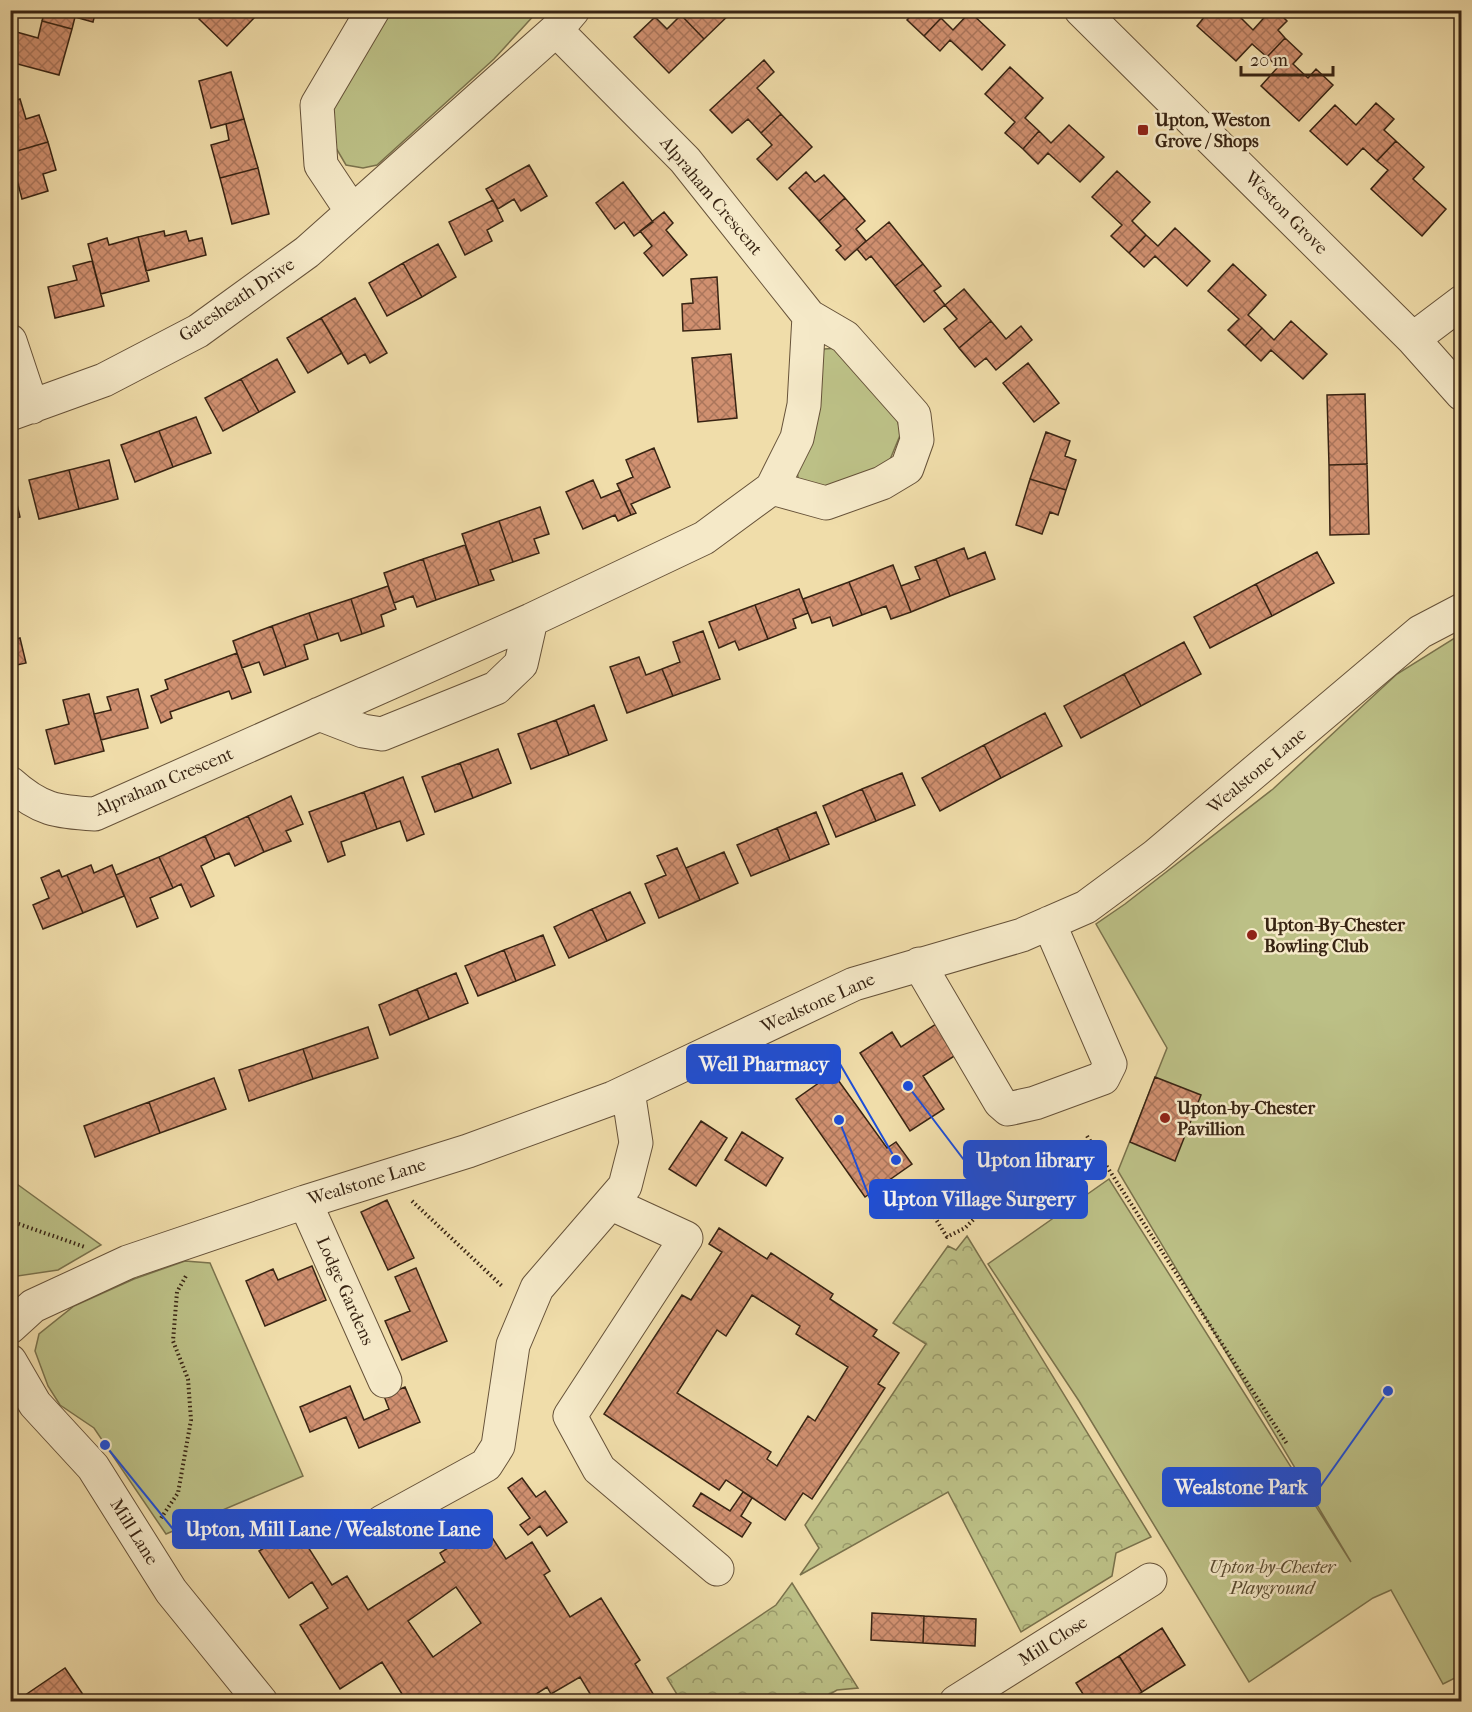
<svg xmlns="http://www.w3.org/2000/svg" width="1472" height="1712" font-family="'IM FELL French Canon',serif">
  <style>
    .forest { fill: url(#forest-crowns); stroke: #7a724c; stroke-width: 1.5 }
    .park { fill: #bcc086; stroke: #7a724c; stroke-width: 1.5 }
    .building { fill: url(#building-cross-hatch); stroke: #382413; stroke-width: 1.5; fill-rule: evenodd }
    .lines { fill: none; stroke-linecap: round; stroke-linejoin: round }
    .minor-casing { stroke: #665239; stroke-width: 35 }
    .path { stroke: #382413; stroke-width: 4; stroke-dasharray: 1.5 3; stroke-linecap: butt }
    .minor { stroke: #f5e9c8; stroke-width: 33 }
    .poi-dot { fill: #8f2418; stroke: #f5e9c8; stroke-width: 2 }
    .labels { text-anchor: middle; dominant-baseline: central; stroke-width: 5; stroke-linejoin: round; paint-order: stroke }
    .poi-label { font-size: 18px; font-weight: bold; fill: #382413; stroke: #f5e9c8; text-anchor: start }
    .street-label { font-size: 18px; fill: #382413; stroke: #f5e9c8 }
    .park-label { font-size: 18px; font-style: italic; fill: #594b30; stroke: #f5e9c8 }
    .leader { fill: none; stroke: #1d4ed8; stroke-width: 2 }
    .callout-dot { fill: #1d4ed8; stroke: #f5e9c8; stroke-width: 2 }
    .callout { fill: #1d4ed8; stroke: #1d4ed8; stroke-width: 2 }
    .callout-label { font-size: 20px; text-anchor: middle; font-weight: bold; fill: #fff }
  </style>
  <defs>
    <pattern id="forest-crowns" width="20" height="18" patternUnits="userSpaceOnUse" patternTransform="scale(1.5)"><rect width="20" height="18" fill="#bcc086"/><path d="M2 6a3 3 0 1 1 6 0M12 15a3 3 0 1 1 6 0" fill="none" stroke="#9a9c6c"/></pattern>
    <pattern id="building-cross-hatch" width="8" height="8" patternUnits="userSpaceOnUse" patternTransform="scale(1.5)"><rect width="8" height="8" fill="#d09070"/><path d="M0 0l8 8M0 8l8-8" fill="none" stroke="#aa755b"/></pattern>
  </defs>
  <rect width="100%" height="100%" fill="#f0ddaa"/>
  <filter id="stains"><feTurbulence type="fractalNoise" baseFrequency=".00333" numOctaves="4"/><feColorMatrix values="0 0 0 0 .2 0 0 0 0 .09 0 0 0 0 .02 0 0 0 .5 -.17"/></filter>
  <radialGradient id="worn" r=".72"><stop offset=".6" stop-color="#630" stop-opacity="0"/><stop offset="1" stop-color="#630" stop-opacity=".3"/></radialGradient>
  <path class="forest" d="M967 1236 1151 1537 1116 1553 1112 1576 1021 1632 948 1492 800 1575 819 1548 805 1525 926 1344 893 1323 948 1246 956 1250Z
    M792 1583 858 1688 837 1690 818 1701H681L667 1678 776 1605Z"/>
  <path class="park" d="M386 11H538L494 59 377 165 363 168 346 165 336 148 331 105Z
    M838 348 894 409 901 433 889 462 827 492 799 485 797 470 817 365 824 349Z
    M1461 634V1675L1443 1684 1391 1590 1373 1598 1249 1682 1079 1401 988 1264 1109 1179 1351 1562 1118 1171 1167 1048 1096 924 1125 904 1273 789 1397 674Z
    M10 1179 101 1245 58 1270 11 1277Z
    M185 1261 210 1263 303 1476 166 1534 94 1428 60 1405 48 1386 35 1351 39 1334 74 1306 134 1279Z"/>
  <path class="building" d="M45 10H96L93 22 75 17 72 29 42 21Z
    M208 10H248L255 17 227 46 199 19Z
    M248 10H261L255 17Z
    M686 10H734L704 39 681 15Z
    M916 10H933L941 18 924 36 907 20Z
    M1210 10H1248L1241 18 1253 30 1271 10H1276L1287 21 1278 30 1285 38 1267 57 1252 44 1236 61 1197 26Z
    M970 12 1005 45 982 70 950 40 940 51 924 36 941 18 953 30Z
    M681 15 704 39 669 73 634 37 655 17 667 29Z
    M42 21 72 29 59 75 10 62 13 31 38 38Z
    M1285 38 1302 54 1293 64 1308 78 1316 69 1333 85 1299 121 1261 86 1278 67 1267 57Z
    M764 60 774 72 757 88 781 114 761 133 748 119 732 133 710 110Z
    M1010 67 1043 98 1025 118 1039 131 1023 149 1005 133 1015 122 985 94Z
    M231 72 244 119 211 128 199 81Z
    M20 99 26 119 39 115 48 142 10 153V102Z
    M1376 103 1394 119 1384 130 1396 141 1377 161 1363 148 1347 165 1310 131 1335 105 1356 125Z
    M781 114 812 147 777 180 757 159 772 145 761 133Z
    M244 119 258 168 220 178 211 145 229 140 226 124Z
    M1069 125 1104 157 1080 182 1048 153 1038 164 1023 149 1039 131 1051 143Z
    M1396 141 1424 167 1413 179 1446 209 1422 236 1371 189 1388 170 1377 161Z
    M48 142 56 170 43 174 48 191 22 199 10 153Z
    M529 165 547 196 521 211 514 199 498 209 486 189Z
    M258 168 269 214 232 224 220 178Z
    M1117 171 1150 202 1132 221 1146 235 1129 253 1111 236 1122 225 1092 197Z
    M806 172 815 182 824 175 845 198 819 221 789 188Z
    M623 182 653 222 634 236 624 222 615 229 596 203Z
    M845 198 865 221 856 229 866 241 845 260 836 250 841 246 819 221Z
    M493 200 503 221 487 230 492 241 465 255 449 222Z
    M664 212 673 223 666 230 687 255 663 276 644 253 652 246 640 231Z
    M889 222 923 264 895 286 871 256 866 260 857 249Z
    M1175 228 1210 261 1187 286 1155 256 1144 267 1129 253 1146 235 1158 246Z
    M164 231 165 236 186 231 189 241 202 238 206 255 146 271 138 237Z
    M138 237 149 281 101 294 88 244 107 238 109 245Z
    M438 244 456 277 422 297 403 263Z
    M92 261 104 306 55 318 48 287 77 280 73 266Z
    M403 263 422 297 387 316 369 283Z
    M923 264 941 286 934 291 945 305 924 322 895 286Z
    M1233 264 1266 295 1248 315 1262 328 1245 346 1228 330 1239 319 1208 291Z
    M717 277 720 329 683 331 682 304 693 303 691 279Z
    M964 289 991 321 959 348 944 329 957 319 945 305Z
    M355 298 387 353 370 363 365 354 348 364 321 318Z
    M321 318 342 353 308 373 287 338Z
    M991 321 1006 339 1021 326 1032 340 996 370 986 358 975 367 959 348Z
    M1291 321 1327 354 1303 379 1271 350 1261 361 1245 346 1262 328 1274 340Z
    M731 354 737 418 698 422 692 358Z
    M277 359 295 392 259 412 241 379Z
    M1028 363 1059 403 1034 422 1003 383Z
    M241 379 259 412 223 431 205 398Z
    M1365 394 1367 464 1329 465 1327 395Z
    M196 417 211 453 173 467 159 431Z
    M159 431 173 467 135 482 121 445Z
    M1046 432 1070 441 1065 456 1076 460 1066 490 1030 479Z
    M654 448 670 487 631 504 636 513 631 515 617 484 633 477 626 460Z
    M109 460 118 499 79 509 69 470Z
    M1367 464 1369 534 1330 535 1329 465Z
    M69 470 79 509 39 519 29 480Z
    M1030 479 1066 490 1058 515 1050 512 1042 534 1016 525Z
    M593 480 601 498 620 490 631 515 618 521 615 515 583 529 566 492Z
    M13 487 20 517 10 520V488Z
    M540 507 549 534 534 539 539 553 513 562 499 521Z
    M499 521 513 562 490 570 494 580 479 585 462 534Z
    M465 545 479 585 436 600 423 559Z
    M964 548 968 559 985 552 995 579 950 596 936 559Z
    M1317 552 1334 583 1272 616 1256 584Z
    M423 559 436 600 417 607 413 596 394 603 384 573Z
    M936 559 950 596 911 612 901 586 920 579 915 567Z
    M893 565 911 612 891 619 886 606 862 615 849 582Z
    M849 582 862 615 833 626 830 617 812 623 803 599Z
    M1256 584 1272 616 1210 648 1194 617Z
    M388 586 396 609 381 615 384 626 362 634 351 599Z
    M799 589 808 613 793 619 796 628 768 639 755 605Z
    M351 599 362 634 341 641 338 633 318 640 309 613Z
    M755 605 768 639 739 650 735 641 719 648 709 622Z
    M309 613 318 640 304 645 308 659 286 667 272 626Z
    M12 614 15 630 10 631V615Z
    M272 626 286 667 264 675 259 662 242 668 233 641Z
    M703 631 720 679 673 696 662 669 680 662 673 642Z
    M20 638 26 663 12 666 17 687 10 688V641Z
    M1184 642 1201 674 1141 706 1124 674Z
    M237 653 251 692 232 699 229 691 170 712 172 718 161 723 151 696 168 689 165 680Z
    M639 657 646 675 662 669 673 696 627 713 610 667Z
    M1124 674 1141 706 1081 738 1064 706Z
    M138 689 148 728 101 740 94 714 111 710 107 697Z
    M89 694 104 751 55 764 46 730 69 724 63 700Z
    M594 705 607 740 569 755 556 720Z
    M1045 713 1062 746 1001 778 984 745Z
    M556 720 569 755 531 769 518 734Z
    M984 745 1001 778 940 811 922 778Z
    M498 749 511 783 473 798 460 763Z
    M460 763 473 798 435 812 422 777Z
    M902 773 915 805 876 821 862 789Z
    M403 777 424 834 407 841 400 821 377 829 364 792Z
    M862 789 876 821 836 837 823 806Z
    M364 792 377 829 341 842 345 855 328 862 309 812Z
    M291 796 303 824 286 831 291 841 264 852 248 816Z
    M816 812 829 844 790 860 777 828Z
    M248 816 264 852 235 866 229 853 215 859 205 836Z
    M777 828 790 860 751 876 737 845Z
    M205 836 215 859 201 866 214 896 191 907 181 884 173 888 159 857Z
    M677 848 700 900 659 918 645 884 666 875 657 856Z
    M724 852 738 883 700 900 686 868Z
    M159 857 173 888 150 898 158 918 137 927 116 875Z
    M91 865 94 873 112 865 124 896 83 913 67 875Z
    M59 870 62 877 67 875 83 913 43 929 33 905 49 898 41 878Z
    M630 892 645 923 607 941 592 909Z
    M592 909 607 941 569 958 554 927Z
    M543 935 555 965 516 981 504 950Z
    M504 950 516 981 478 996 465 966Z
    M456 973 468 1003 429 1019 417 989Z
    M417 989 429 1019 390 1035 379 1005Z
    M939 1022 959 1053 923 1076 944 1109 910 1131 860 1053 892 1032 901 1047Z
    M368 1027 378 1058 313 1079 303 1049Z
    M303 1049 313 1079 249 1101 239 1070Z
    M833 1073 887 1148 896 1142 912 1164 865 1197 796 1099Z
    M1155 1077 1201 1095 1175 1161 1130 1142Z
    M214 1078 226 1109 160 1133 149 1102Z
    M149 1102 160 1133 95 1157 84 1126Z
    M701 1121 727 1138 696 1186 669 1169Z
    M742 1132 783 1158 766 1186 725 1160Z
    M387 1200 414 1258 388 1270 361 1212Z
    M719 1228 767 1259 771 1253 833 1294 830 1299 877 1330 873 1336 899 1353 878 1384 885 1388 812 1499 803 1493 785 1520 726 1480 719 1490 604 1414 682 1295 691 1300 722 1252 709 1244ZM752 1295 800 1326 796 1334 848 1367 815 1421 808 1416 777 1466 767 1459 771 1452 677 1393 717 1330 726 1336Z
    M312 1266 326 1300 265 1326 246 1281 273 1269 278 1280Z
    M416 1268 447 1341 402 1360 385 1321 410 1311 395 1277Z
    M350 1386 364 1420 389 1409 384 1396 405 1387 420 1422 359 1448 346 1417 310 1432 300 1407Z
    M522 1478 536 1497 545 1491 567 1522 547 1536 540 1526 528 1535 520 1525 530 1518 508 1488Z
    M743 1492 752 1498 741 1516 751 1523 742 1537 693 1506 701 1493 730 1511Z
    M484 1525 506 1559 532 1542 550 1571 544 1575 570 1617 601 1598 640 1660 635 1664 658 1702H595L580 1677 551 1694 547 1687 533 1696 537 1702H407L382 1662 340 1689 300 1625 328 1608 312 1582 289 1598 259 1551 296 1528 332 1585 347 1576 368 1610 445 1562 440 1553ZM456 1587 481 1623 433 1657 408 1621Z
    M872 1613 924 1616 923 1643 871 1640Z
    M924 1616 976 1619 975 1646 923 1643Z
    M1162 1628 1185 1665 1142 1692 1119 1656Z
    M1119 1656 1142 1692 1127 1702H1088L1076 1683Z
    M65 1668 88 1702H19L18 1700Z
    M1048 1695 1053 1702H1037Z"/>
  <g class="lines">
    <g class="minor-casing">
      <path id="minor" d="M1081 10 1413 339 1462 394
        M351 210 321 165 317 105 373 10
        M1413 339 1462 302
        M10 341 32 407
        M10 414 104 380 198 331 307 252 556 30 573 10
        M772 488 797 438 804 405 809 316
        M319 714 363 731 382 734 496 688 521 664 531 620
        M10 783C40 810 57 812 95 814L531 620 704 538 772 488 826 503 882 483 907 468 917 440 914 415 845 337 809 316 685 160 556 30
        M919 964 1000 1102 1008 1109 1035 1103 1103 1078 1110 1064 1049 923
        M305 1202 385 1381
        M612 1204 686 1238 570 1416 599 1469 717 1569
        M10 1327 33 1306 128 1262 305 1202 468 1151 613 1098 854 984 1022 935 1086 907 1155 856 1420 632 1462 610
        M10 1361 35 1404 93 1467 171 1591 261 1702
        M382 1522 486 1465 498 1446 513 1345 537 1288 625 1186 636 1143 628 1091
        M956 1702 1150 1580"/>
    </g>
    <path class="path" d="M1087 1136 1287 1444
      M412 1201 502 1286
      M932 1213 947 1237 965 1228 1007 1186
      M10 1221 85 1247
      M161 1518 178 1493 191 1420 188 1379 173 1341 177 1292 186 1276"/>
    <use href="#minor" class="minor"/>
  </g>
  <g class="poi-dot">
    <rect x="1137" y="124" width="12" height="12" rx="3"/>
    <circle cx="1252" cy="935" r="6"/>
    <circle cx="1165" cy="1118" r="6"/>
  </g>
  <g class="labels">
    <g class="poi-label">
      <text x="1155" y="120">Upton, Weston<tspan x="1155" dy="21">Grove / Shops</tspan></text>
      <text x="1264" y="925">Upton-By-Chester<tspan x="1264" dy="21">Bowling Club</tspan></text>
      <text x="1177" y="1108">Upton-by-Chester<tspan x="1177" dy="21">Pavillion</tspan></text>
    </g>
    <g class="street-label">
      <text transform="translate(711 196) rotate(50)">Alpraham Crescent</text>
      <text transform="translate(1286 213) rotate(45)">Weston Grove</text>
      <text transform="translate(237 300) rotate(-34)">Gatesheath Drive</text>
      <text transform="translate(1257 771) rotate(-40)">Wealstone Lane</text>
      <text transform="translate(164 782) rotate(-23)">Alpraham Crescent</text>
      <text transform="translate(818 1003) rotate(-24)">Wealstone Lane</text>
      <text transform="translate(367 1182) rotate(-17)">Wealstone Lane</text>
      <text transform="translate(345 1291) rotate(66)">Lodge Gardens</text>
      <text transform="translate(134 1532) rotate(58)">Mill Lane</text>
      <text transform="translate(1053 1641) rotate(-32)">Mill Close</text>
    </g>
    <g class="park-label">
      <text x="1272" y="1567">Upton-by-Chester<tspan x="1272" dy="21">Playground</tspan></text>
    </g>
  </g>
  <path class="leader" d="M896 1160L840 1064M908 1086L964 1160M839 1120L870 1199M1388 1391L1320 1487M105 1445L173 1529"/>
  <g class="callout-dot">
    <circle cx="896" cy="1160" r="6"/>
    <circle cx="908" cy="1086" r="6"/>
    <circle cx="839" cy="1120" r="6"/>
    <circle cx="1388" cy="1391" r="6"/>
    <circle cx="105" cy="1445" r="6"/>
  </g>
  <g class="callout">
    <rect x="687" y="1045" width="153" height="38" rx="6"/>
    <rect x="964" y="1141" width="142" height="38" rx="6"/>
    <rect x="870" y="1180" width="217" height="38" rx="6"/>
    <rect x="1163" y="1468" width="157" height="38" rx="6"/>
    <rect x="173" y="1510" width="319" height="38" rx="6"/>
  </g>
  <g class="callout-label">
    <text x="764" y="1071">Well Pharmacy</text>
    <text x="1035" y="1167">Upton library</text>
    <text x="979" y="1206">Upton Village Surgery</text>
    <text x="1241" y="1494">Wealstone Park</text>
    <text x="333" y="1536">Upton, Mill Lane / Wealstone Lane</text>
  </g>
  <rect width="1472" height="1712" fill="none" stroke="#f0ddaa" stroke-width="36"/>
  <rect x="12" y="12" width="1448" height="1688" fill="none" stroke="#382413" stroke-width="3"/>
  <rect x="18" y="18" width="1436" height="1676" fill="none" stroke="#382413" stroke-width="1.5"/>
  <path d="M1241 66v9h92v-9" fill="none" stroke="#382413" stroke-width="3"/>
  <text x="1250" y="66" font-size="18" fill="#382413" stroke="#f5e9c8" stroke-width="4.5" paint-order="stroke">20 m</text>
  <rect width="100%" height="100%" filter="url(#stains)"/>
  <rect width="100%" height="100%" fill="url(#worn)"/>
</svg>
